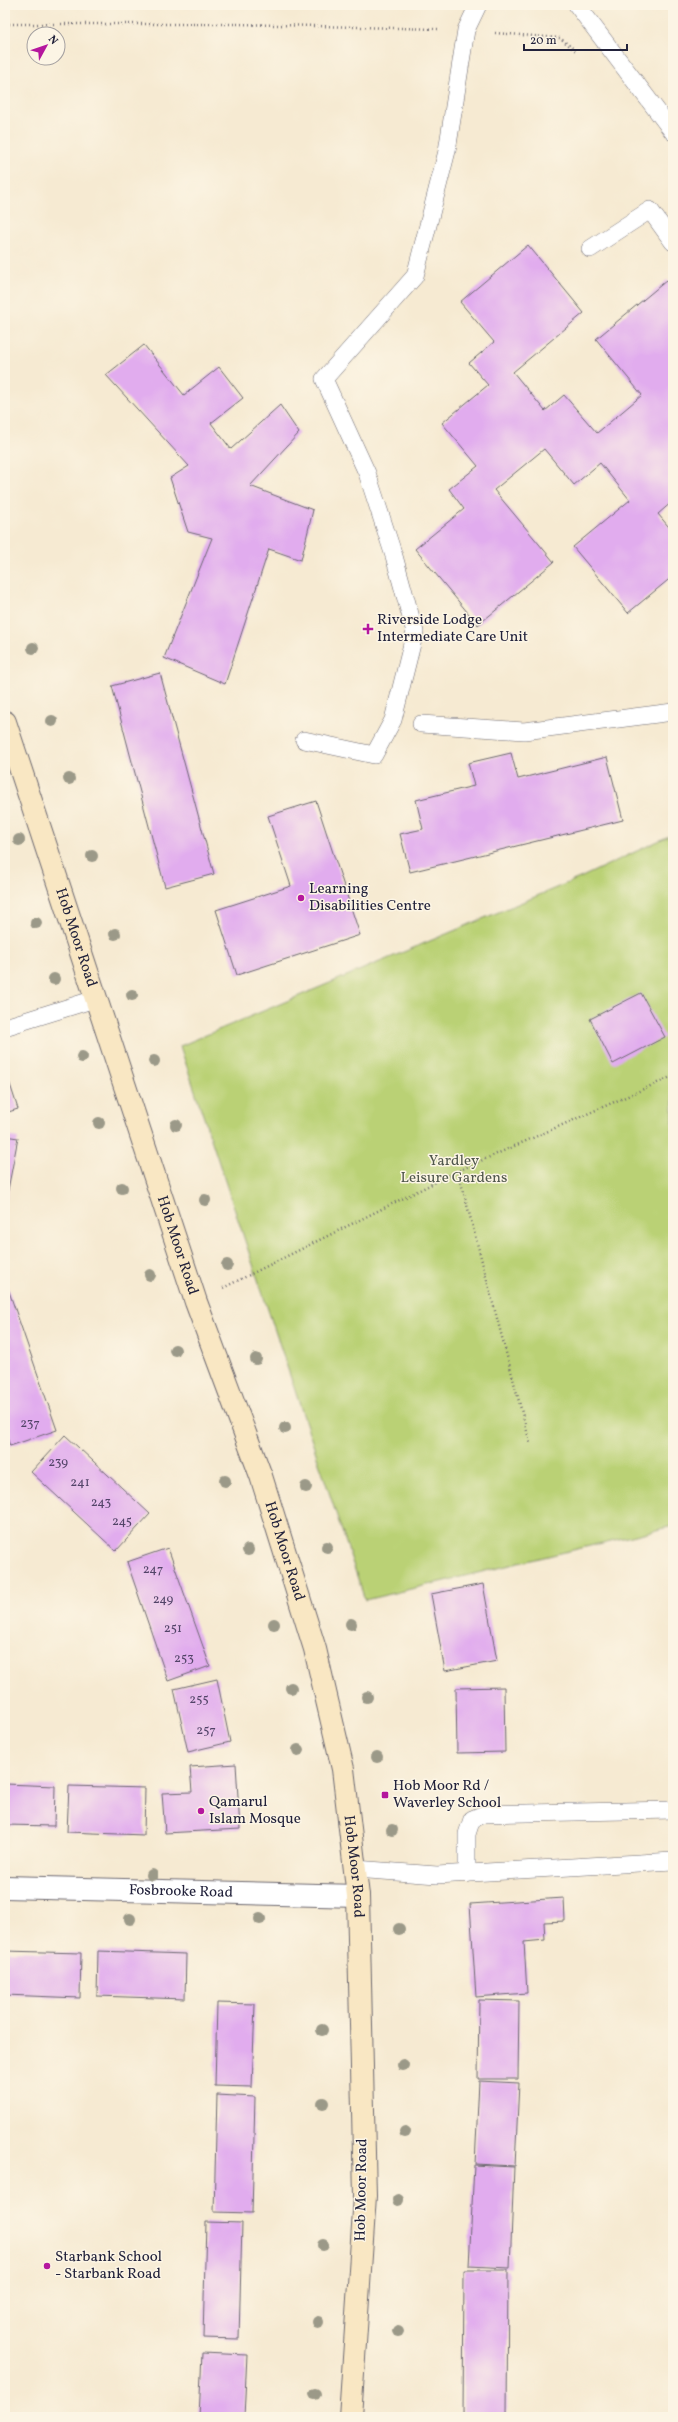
<svg xmlns="http://www.w3.org/2000/svg" width="678" height="2422" font-family="Vollkorn,serif">
  <style>
    .green { fill: #bad175; stroke: #6e7a58 }
    .building { fill: #e1acee }
    .lines { fill: none; stroke-linecap: round; stroke-linejoin: round }
    .lane-casing { stroke: #6c6870; stroke-width: 18 }
    .street-casing { stroke: #6c6870; stroke-width: 24 }
    .secondary-casing { stroke: #6c6870; stroke-width: 24 }
    .path { stroke: #6c6870; stroke-width: 2.5; stroke-dasharray: 1 3; stroke-linecap: butt }
    .lane { stroke: #fff; stroke-width: 17 }
    .street { stroke: #fff; stroke-width: 22 }
    .secondary { stroke: #f9e7c3; stroke-width: 22 }
    .tree { fill: #9b9988 }
    .poi-dot { fill: #b5179e; stroke: #fcf5e5; stroke-width: 1.5 }
    .labels { text-anchor: middle; dominant-baseline: central; stroke-width: 3; stroke-linejoin: round; paint-order: stroke }
    .number-label { font-size: 13px; fill: #524468 }
    .poi-label { font-size: 15px; fill: #22223b; stroke: #fcf5e5; text-anchor: start }
    .street-label { font-size: 15px; fill: #22223b; stroke: #fcf5e5 }
    .park-label { font-size: 15px; fill: #50574c; stroke: #fcf5e5 }
  </style>
  <rect width="100%" height="100%" fill="#fcf5e5"/>
  <filter id="ink" filterUnits="userSpaceOnUse"><feTurbulence type="fractalNoise" baseFrequency=".025" numOctaves="2"/><feDisplacementMap in="SourceGraphic" scale="8" xChannelSelector="R" yChannelSelector="G"/><feConvolveMatrix kernelMatrix="1 2 1 2 8 2 1 2 1" color-interpolation-filters="sRGB"/></filter>
  <filter id="wash" filterUnits="userSpaceOnUse"><feTurbulence type="fractalNoise" baseFrequency=".012" numOctaves="4" result="noise"/><feDisplacementMap in="SourceGraphic" scale="16" xChannelSelector="R" yChannelSelector="G"/><feGaussianBlur stdDeviation="0.9" result="paint"/><feColorMatrix in="noise" values="0 0 0 0 0 0 0 0 0 0 0 0 0 0 0 0 0 1.4 0 .05"/><feComposite in="paint" operator="in"/></filter>
  <g filter="url(#wash)">
    <rect width="100%" height="100%" fill="#f6ead2"/>
    <path class="green" d="M673 834V1526L365 1600 180 1046 582 877Z"/>
    <g id="blocks">
      <path class="building" d="M528 245 584 313 513 372 545 411 564 395 597 433 642 395 596 339 667 280 673 287V501L658 514 673 532V576L628 613 573 547 630 500 600 463 574 485 544 449 494 490 554 562 478 625 415 549 464 509 449 489 478 466 442 423 488 385 469 363 494 342 460 302Z
        M144 345 184 395 219 367 243 398 211 423 231 449 280 405 299 433 250 486 313 510 301 560 269 549 225 684 164 658 212 538 188 532 170 478 189 466 106 375Z
        M160 673 214 874 165 887 112 686Z
        M511 753 518 779 607 757 623 820 410 872 400 834 423 829 416 800 474 786 468 763Z
        M316 801 360 935 237 975 216 910 291 886 268 816Z
        M641 993 665 1037 613 1064 590 1019Z
        M5 1069 18 1109 5 1113Z
        M5 1136 18 1138 6 1200H5Z
        M5 1280 57 1430 10 1446 5 1432Z
        M65 1435 150 1514 116 1551 31 1472Z
        M168 1548 210 1666 168 1681 127 1562Z
        M483 1584 497 1661 445 1671 431 1594Z
        M217 1679 230 1742 188 1752 174 1689Z
        M504 1687 505 1752 457 1753 456 1688Z
        M236 1764 240 1829 165 1833 162 1793 192 1792 190 1767Z
        M5 1784 55 1786 54 1826 5 1825Z
        M69 1786 145 1788 144 1835 67 1832Z
        M564 1898 565 1921 544 1922 545 1940 524 1942 527 1993 476 1997 470 1904Z
        M5 1951 81 1953 80 1998 5 1995Z
        M98 1951 186 1954 185 1999 97 1996Z
        M479 2000 519 2001 518 2079H478Z
        M217 2003 255 2004 252 2087 215 2086Z
        M479 2081 519 2083 515 2166 475 2164Z
        M217 2095 255 2097 252 2213 214 2212Z
        M474 2165 514 2167 510 2268 469 2266Z
        M206 2222 242 2223 239 2339 203 2338Z
        M464 2270H508L507 2417H463Z
        M202 2353 247 2355 244 2417H199Z"/>
    </g>
  </g>
  <g filter="url(#ink)">
    <use href="#blocks" fill-opacity="0" stroke="#6c6870" stroke-width="1"/>
    <g class="lines">
      <g class="lane-casing">
        <path id="lane" d="M577 5 673 132
          M590 249 650 210 673 242
          M421 724 524 731 673 712
          M304 740 374 755 393 720 415 632 394 556 367 473 324 379 415 276 447 151 466 30 478 5
          M5 1027 95 999
          M355 1869 437 1875 673 1861
          M467 1874V1834L472 1819 484 1814 673 1810"/>
      </g>
      <g class="street-casing">
        <g id="street">
          <path id="s1" d="M5 1887 358 1896"/>
        </g>
      </g>
      <g class="secondary-casing">
        <g id="secondary">
          <path id="s2" d="M5 722 196 1302 261 1476 315 1649 343 1769 358 1896 365 2196 350 2417"/>
        </g>
      </g>
      <path class="path" d="M5 24H236L438 29
        M495 33 560 38 576 51
        M458 1171 530 1443
        M223 1288 458 1171 673 1076"/>
      <use href="#lane" class="lane"/>
      <use href="#street" class="street"/>
      <use href="#secondary" class="secondary"/>
    </g>
    <g class="tree">
      <circle cx="33" cy="648" r="6"/>
      <circle cx="52" cy="721" r="6"/>
      <circle cx="69" cy="779" r="6"/>
      <circle cx="19" cy="840" r="6"/>
      <circle cx="92" cy="856" r="6"/>
      <circle cx="36" cy="923" r="6"/>
      <circle cx="115" cy="934" r="6"/>
      <circle cx="54" cy="979" r="6"/>
      <circle cx="132" cy="995" r="6"/>
      <circle cx="82" cy="1057" r="6"/>
      <circle cx="154" cy="1061" r="6"/>
      <circle cx="99" cy="1123" r="6"/>
      <circle cx="176" cy="1125" r="6"/>
      <circle cx="122" cy="1188" r="6"/>
      <circle cx="205" cy="1200" r="6"/>
      <circle cx="227" cy="1265" r="6"/>
      <circle cx="150" cy="1275" r="6"/>
      <circle cx="175" cy="1350" r="6"/>
      <circle cx="256" cy="1359" r="6"/>
      <circle cx="285" cy="1428" r="6"/>
      <circle cx="225" cy="1481" r="6"/>
      <circle cx="306" cy="1487" r="6"/>
      <circle cx="327" cy="1547" r="6"/>
      <circle cx="248" cy="1550" r="6"/>
      <circle cx="274" cy="1624" r="6"/>
      <circle cx="351" cy="1624" r="6"/>
      <circle cx="291" cy="1688" r="6"/>
      <circle cx="367" cy="1697" r="6"/>
      <circle cx="298" cy="1750" r="6"/>
      <circle cx="377" cy="1757" r="6"/>
      <circle cx="392" cy="1830" r="6"/>
      <circle cx="152" cy="1875" r="6"/>
      <circle cx="130" cy="1919" r="6"/>
      <circle cx="260" cy="1919" r="6"/>
      <circle cx="399" cy="1929" r="6"/>
      <circle cx="322" cy="2030" r="6"/>
      <circle cx="403" cy="2065" r="6"/>
      <circle cx="323" cy="2103" r="6"/>
      <circle cx="405" cy="2132" r="6"/>
      <circle cx="398" cy="2200" r="6"/>
      <circle cx="323" cy="2245" r="6"/>
      <circle cx="318" cy="2322" r="6"/>
      <circle cx="398" cy="2331" r="6"/>
      <circle cx="315" cy="2394" r="6"/>
    </g>
  </g>
  <g class="poi-dot">
    <path d="M366 623h4v4h4v4h-4v4h-4v-4h-4v-4h4z"/>
    <circle cx="301" cy="898" r="4"/>
    <rect x="381" y="1791" width="8" height="8" rx="2"/>
    <circle cx="201" cy="1811" r="4"/>
    <circle cx="47" cy="2266" r="4"/>
  </g>
  <g class="labels">
    <g class="number-label">
      <text x="30" y="1424">237</text>
      <text x="58" y="1463">239</text>
      <text x="80" y="1483">241</text>
      <text x="101" y="1503">243</text>
      <text x="122" y="1522">245</text>
      <text x="153" y="1570">247</text>
      <text x="163" y="1600">249</text>
      <text x="173" y="1629">251</text>
      <text x="184" y="1659">253</text>
      <text x="199" y="1700">255</text>
      <text x="206" y="1731">257</text>
    </g>
    <g class="poi-label">
      <text x="377" y="620">Riverside Lodge<tspan x="377" dy="17">Intermediate Care Unit</tspan></text>
      <text x="309" y="889">Learning<tspan x="309" dy="17">Disabilities Centre</tspan></text>
      <text x="393" y="1786">Hob Moor Rd /<tspan x="393" dy="17">Waverley School</tspan></text>
      <text x="209" y="1802">Qamarul<tspan x="209" dy="17">Islam Mosque</tspan></text>
      <text x="55" y="2257">Starbank School<tspan x="55" dy="17">- Starbank Road</tspan></text>
    </g>
    <g class="street-label">
      <text stroke="none"><textPath href="#s2" startOffset="227">Hob Moor Road</textPath></text>
      <text stroke="none"><textPath href="#s2" startOffset="551">Hob Moor Road</textPath></text>
      <text stroke="none"><textPath href="#s2" startOffset="875">Hob Moor Road</textPath></text>
      <text stroke="none"><textPath href="#s2" startOffset="1199">Hob Moor Road</textPath></text>
      <text stroke="none"><textPath href="#s1" startOffset="176">Fosbrooke Road</textPath></text>
      <text transform="translate(362 2190) rotate(-89)">Hob Moor Road</text>
    </g>
    <g class="park-label">
      <text x="454" y="1161">Yardley<tspan x="454" dy="17">Leisure Gardens</tspan></text>
    </g>
  </g>
  <rect width="678" height="2422" fill="none" stroke="#fcf5e5" stroke-width="20"/>
  <g transform="translate(46 46) rotate(50)"><circle r="19" fill="#fcf5e5" stroke="#a5a1a1"/>
  <path d="M0-3L7 15L0 10L-7 15Z" fill="#b5179e"/>
  <text y="-6" font-size="11" font-weight="bold" text-anchor="middle" fill="#22223b">N</text>
  </g>
  <path d="M524 44v6h103v-6" fill="none" stroke="#22223b" stroke-width="2"/>
  <text x="530" y="44" font-size="12" fill="#22223b" stroke="#fcf5e5" stroke-width="3" paint-order="stroke">20 m</text>
</svg>
